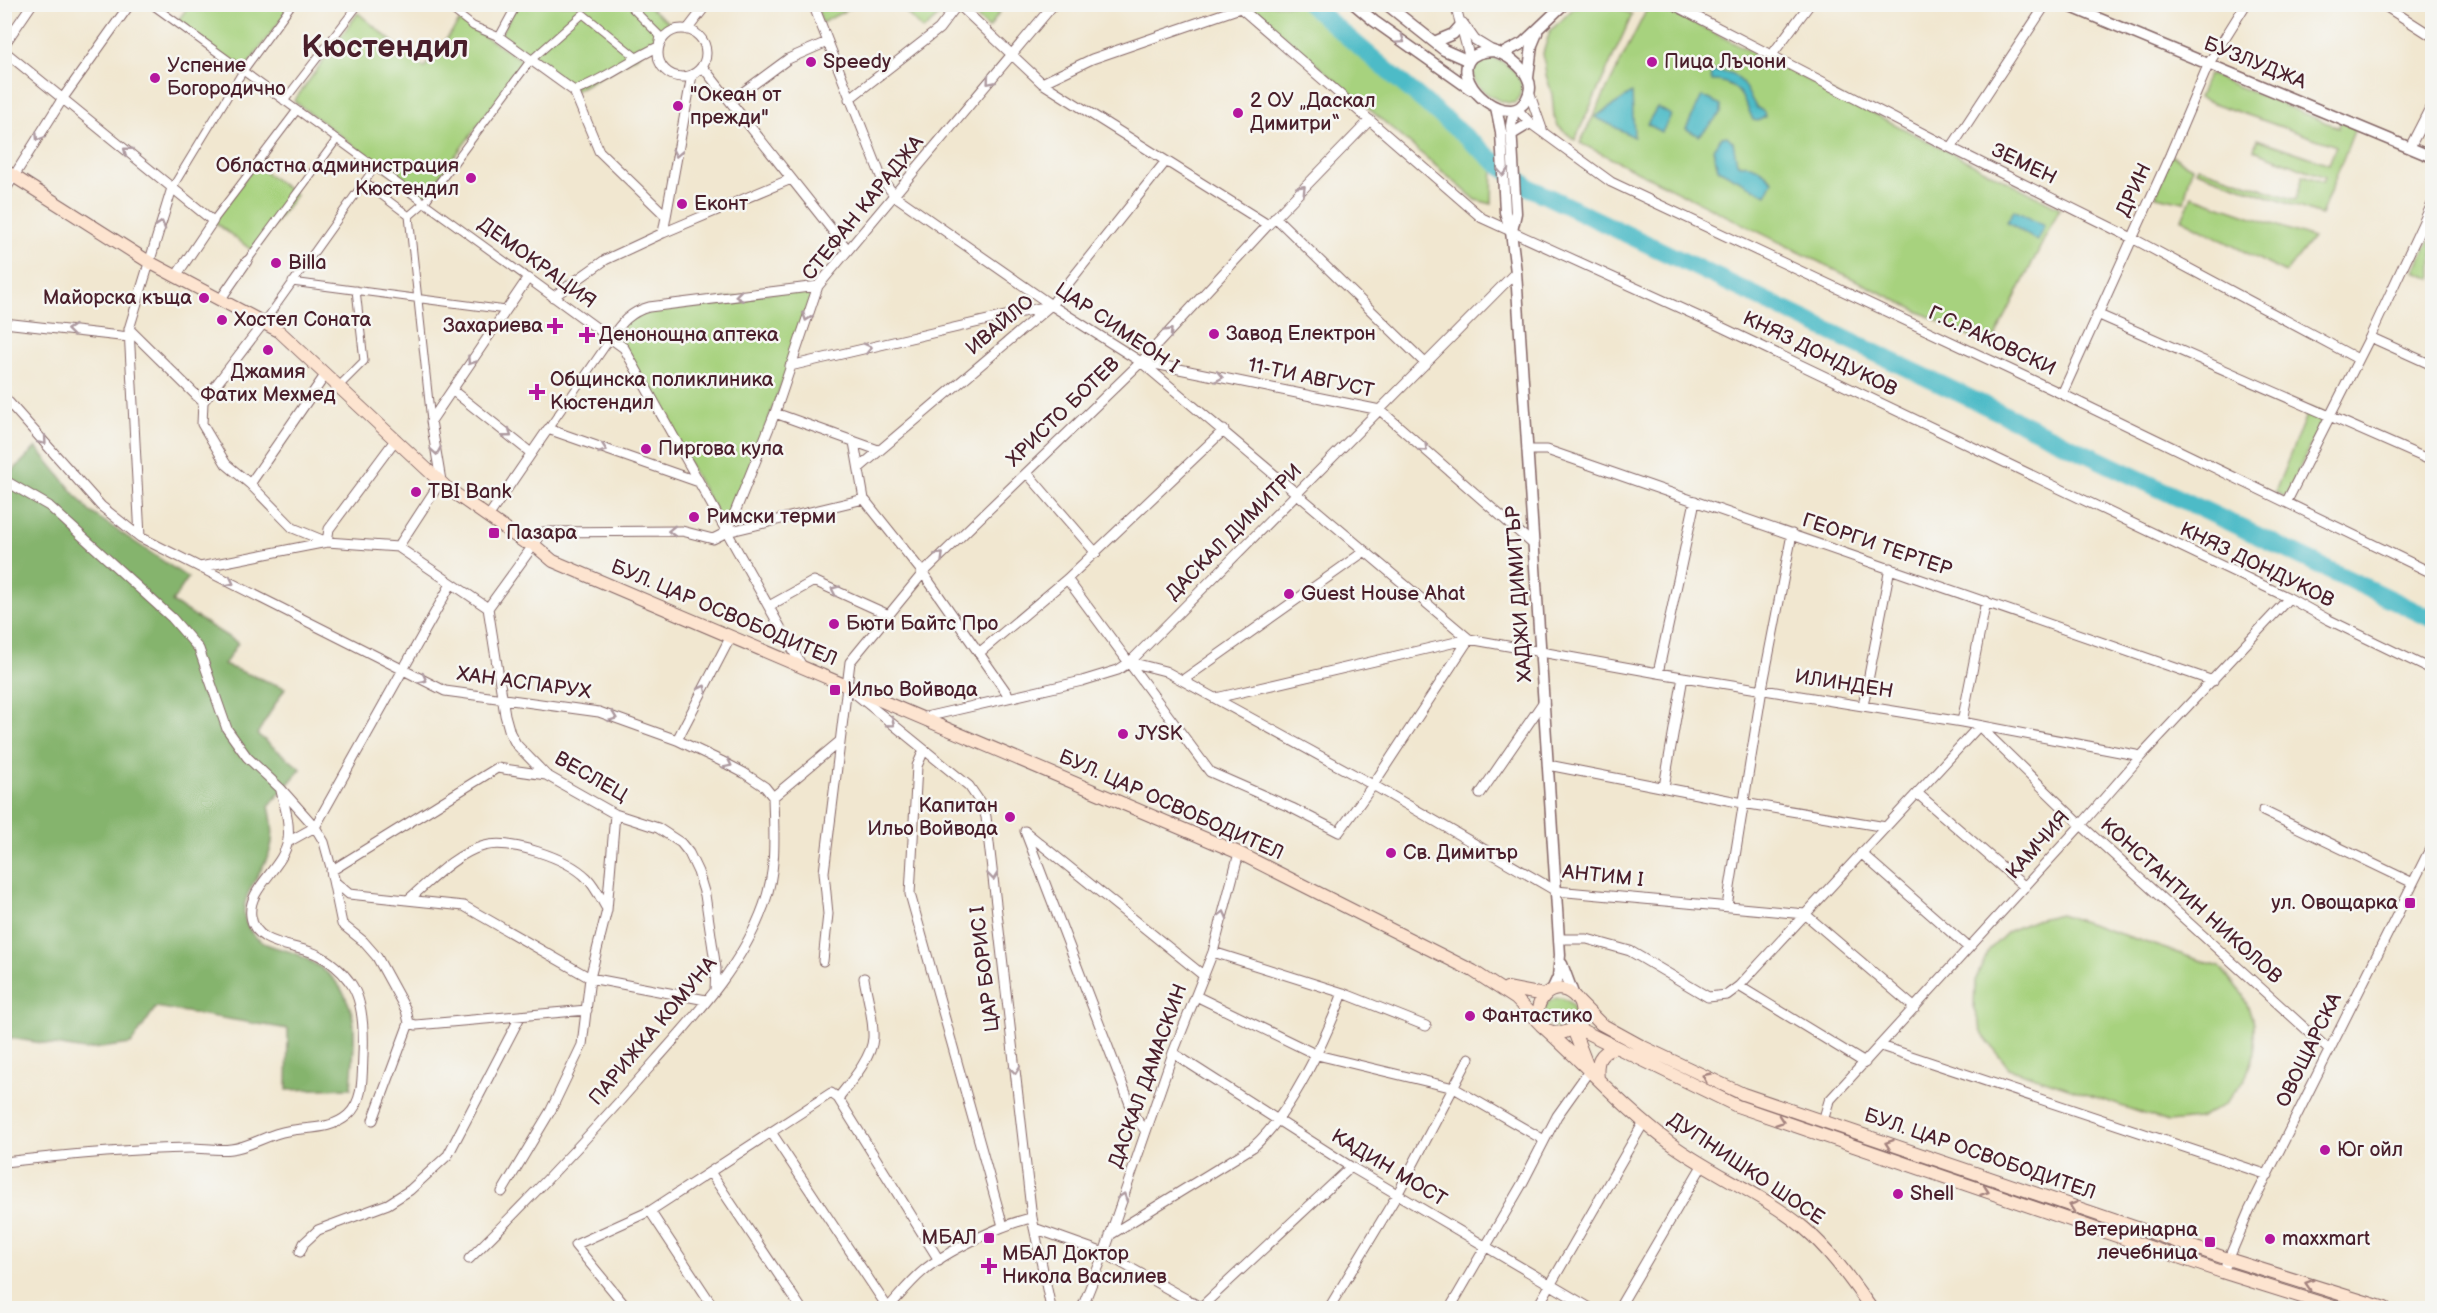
<svg xmlns="http://www.w3.org/2000/svg" width="2437" height="1313" font-family="'Balsamiq Sans',sans-serif">
  <style>
    .green { fill: #a7d27e; stroke: #787854; stroke-width: 1.5 }
    .forest { fill: #85b46d; stroke: #686a4c; stroke-width: 1.5 }
    .water { fill: #4ebbc7; stroke: #4c6d79; stroke-width: 1.5 }
    .lines { fill: none; stroke-linecap: round; stroke-linejoin: round }
    .river { stroke: #4ebbc7; stroke-width: 18 }
    .pedestrian-casing { stroke: #846565; stroke-width: 9 }
    .minor-casing { stroke: #846565; stroke-width: 11 }
    .tertiary-casing { stroke: #846565; stroke-width: 13 }
    .secondary-casing { stroke: #846565; stroke-width: 14 }
    .pedestrian { stroke: #fff; stroke-width: 7 }
    .minor { stroke: #fff; stroke-width: 9 }
    .tertiary { stroke: #fff; stroke-width: 10 }
    .secondary { stroke: #fde4d0; stroke-width: 12 }
    .oneway { stroke: #ae9aa0 }
    .oneway2 { stroke: #a4827e }
    .poi-dot { fill: #b5179e; stroke: #f6f6f2; stroke-width: 2 }
    .labels { text-anchor: middle; dominant-baseline: central; stroke-width: 5; stroke-linejoin: round; paint-order: stroke }
    .poi-label { font-size: 20px; fill: #4a1f2b; stroke: #f6f6f2; text-anchor: start }
    .street-label { font-size: 20px; fill: #4a1f2b; stroke: #f6f6f2 }
    .town-label { font-size: 32px; font-weight: bold; fill: #4a1f2b; stroke: #f6f6f2 }
  </style>
  <rect width="100%" height="100%" fill="#f6f6f2"/>
  <filter id="ink" filterUnits="userSpaceOnUse"><feTurbulence type="fractalNoise" baseFrequency=".0167" numOctaves="2"/><feDisplacementMap in="SourceGraphic" scale="12" xChannelSelector="R" yChannelSelector="G"/><feConvolveMatrix kernelMatrix="1 2 1 2 8 2 1 2 1" color-interpolation-filters="sRGB"/></filter>
  <filter id="wash" filterUnits="userSpaceOnUse"><feTurbulence type="fractalNoise" baseFrequency=".008" numOctaves="4" result="noise"/><feDisplacementMap in="SourceGraphic" scale="24" xChannelSelector="R" yChannelSelector="G"/><feGaussianBlur stdDeviation="1.35" result="paint"/><feColorMatrix in="noise" values="0 0 0 0 0 0 0 0 0 0 0 0 0 0 0 0 0 1.4 0 .05"/><feComposite in="paint" operator="in"/></filter>
  <g filter="url(#wash)">
    <rect width="100%" height="100%" fill="#f1e7d0"/>
    <path class="green" d="M816 4 856 5 822 23Z
      M1005 4 989 28 963 5Z
      M1578 4 1613 5 1632 15 1575 140 1558 126 1554 116 1552 94 1546 75 1543 53 1550 31Z
      M189 5H292L243 71 177 22Z
      M517 5H646L672 25 636 57 574 91 499 37Z
      M899 5H951L923 30Z
      M1247 5H1309L1493 160 1492 204 1476 200Z
      M1649 5H1659L2060 208 1990 347 1580 143Z
      M358 13 424 68 460 21 525 62 424 198 294 101Z
      M1492 58C1513 64 1531 83 1515 103 1502 104 1479 93 1474 79 1472 75 1474 70 1475 65L1485 59Z
      M2208 74 2339 128 2340 121 2356 126 2321 215 2196 171 2198 167 2296 200 2303 175 2323 182 2325 177 2254 150 2257 139 2329 164 2336 146 2199 98Z
      M2170 155 2192 167 2184 202 2156 196Z
      M255 165 296 195 254 252 213 221Z
      M2192 196 2313 238 2285 273 2182 219Z
      M2428 241 2432 243V279L2415 272Z
      M818 286 727 532 624 348 611 338 636 311Z
      M2309 408 2325 414 2286 497 2275 492Z
      M2060 914 2220 967 2243 995 2254 1023V1053L2244 1081 2224 1105 2198 1119 2168 1122 2009 1068 1983 1035 1974 1009 1975 981 1989 950 2009 931 2035 920Z
      M1544 1013a15 15 0 1 1 30 0a15 15 0 1 1-30 0Z"/>
    <path class="forest" d="M36 447 89 511 188 578 172 602 238 643 224 665 285 688 257 734 301 769 269 806C272 820 275 836 270 851 263 873 236 899 246 923 256 948 279 946 299 955 327 969 344 984 352 1014 357 1030 352 1069 351 1088L287 1090 288 1029 156 1007 131 1044 85 1050 5 1037 4 476H8Z"/>
    <path class="water" d="M1710 71 1731 73 1742 82 1756 107 1764 112 1765 117 1758 121 1753 120C1744 99 1738 80 1712 81Z
      M1632 93 1634 137 1595 117Z
      M1702 96 1721 105V113L1699 136 1686 129Z
      M1657 107 1671 115 1662 132 1647 124Z
      M1727 136 1733 142 1737 163 1741 165C1755 162 1763 172 1773 181L1766 195 1718 169 1713 149 1722 137Z
      M2014 210 2044 226 2037 241 2007 222Z"/>
    <g class="lines">
      <path class="river" d="M1309 4 1493 160 1530 188 2432 619"/>
    </g>
  </g>
  <g filter="url(#ink)">
    <g class="lines">
      <g class="pedestrian-casing">
        <path id="pedestrian" d="M151 4 528 278
          M445 4 473 26 499 37 517 4
          M628 4 660 36 658 47
          M284 101 359 4
          M364 182 409 216 431 421
          M172 188 243 71 292 4
          M409 216 424 203 530 61 583 14 636 57
          M213 221 297 110
          M247 261 337 139
          M292 282 506 310
          M265 321 375 167
          M339 386 364 361 356 290
          M548 429 611 338"/>
      </g>
      <g class="minor-casing">
        <path id="minor" d="M813 4 882 179 895 196 1051 305 1141 362 1469 639 1373 785 1339 832 1292 808 1210 772 1067 579
          M1236 4 1482 218 1715 324 2289 598 2327 619 2432 670
          M1455 4 1470 59
          M1672 4 1951 148 2132 238 2358 359
          M2382 4 2432 36
          M1463 23 1475 40 1493 51
          M658 53a24 24 0 1 1 48 0a24 24 0 1 1-48 0Z
          M687 30 707 4
          M499 37 574 91
          M4 45 32 4
          M4 51 213 221 176 276
          M1771 56 1810 4
          M702 66 848 250
          M1042 83 1092 59 1240 8
          M574 91 599 151 665 215
          M574 91C605 80 629 60 658 47
          M1529 92 1542 129
          M849 99 939 29 958 4 1042 83 1268 225
          M731 101 788 59 827 42
          M1517 109 1530 123 1611 182 2062 394 2432 573
          M2410 147 2432 104
          M1951 148 2046 4
          M4 192 63 98 130 4
          M1275 217 1426 364
          M663 233 692 75
          M553 297 605 260 663 233 791 179
          M220 300 247 261
          M2097 314 2432 461
          M4 323 129 337
          M129 329 203 402 202 424 226 464 250 484 293 528 327 542 329 529 396 439
          M2370 337 2432 365
          M611 338C621 323 630 312 649 307L818 286
          M1145 362 1380 410 1534 545
          M790 366 1048 306
          M452 390 531 453
          M2062 394 2170 155 2209 63 2246 4
          M4 397 101 506 140 537 445 691 599 712 677 740 721 761 744 773 765 787 773 797
          M203 402 265 321
          M775 413 878 450
          M854 442 864 499 923 573 1009 696
          M1527 450H1547L2213 681
          M859 468 1051 305 1166 161
          M1027 473 1096 553
          M4 480 49 506 172 618 199 649 227 729 247 757 281 789 315 827 324 842 335 882 349 894 464 906 590 978 706 1000
          M250 484 326 374
          M2287 501 2370 337 2432 204
          M492 511 548 429 699 482
          M727 532 775 413 818 286 1054 4
          M140 537 129 329 172 188
          M398 547 441 481 431 421 528 278 624 348 803 668
          M200 567 327 542 398 547 488 608
          M769 606 814 581 889 615
          M979 653 1067 579 1224 430
          M1130 662 1165 671 1373 785 1556 891 1805 914 1915 1008
          M1658 673 1695 501
          M1183 680 1365 551
          M852 691 969 786 982 805 986 817 1032 1218 1051 1308
          M1216 698 1469 639 1658 673 1962 722 2141 756
          M1863 706 1890 568
          M921 718 1082 681 1118 670 1130 662 1516 272
          M1962 722 1986 601
          M677 740 730 638
          M924 750 917 766 910 894 1003 1226
          M1548 765 1743 803 1886 827
          M1664 787 1683 677
          M1917 793 2025 887
          M1480 794 1544 701
          M2263 811 2413 883
          M1025 831 1135 1117 1145 1130
          M1027 833 1204 976
          M288 842 315 827 451 584
          M1861 853 1969 948
          M409 899C430 881 456 853 484 846 511 839 567 858 587 878 595 886 601 899 607 909
          M1727 906 1762 689 1792 534
          M1559 939H1587L1630 951 1708 997 1727 995 1739 986 1865 1063
          M1213 952 1343 993 1426 1026
          M823 961 828 914 824 872 827 848 850 662 923 573 1141 362 1268 225 1370 120
          M1739 986 1979 726 2081 825 2329 1050
          M715 990 716 969 705 895 698 872 689 853 681 843 658 828 615 814 546 775 516 744 510 733 505 715 488 608 543 532 682 531 713 539 727 532 864 499
          M1196 996 1317 1055 1454 1088 1544 1140
          M409 1023 406 1010 377 957 363 941 342 924 331 871 497 768 546 775
          M409 1023 416 1025 587 1010
          M1881 1046 2268 1175
          M1173 1053 1351 1167 1590 1308
          M838 1098C849 1084 872 1058 873 1038 874 1018 867 997 864 978
          M373 1120 409 1023
          M1823 1121 1829 1101 2081 825 2141 756 2289 598
          M771 1132 888 1308
          M4 1162C65 1155 130 1149 190 1148 204 1148 218 1151 231 1149 250 1147 268 1134 287 1131 308 1127 331 1130 348 1115 364 1101 362 1075 363 1055 364 1033 364 999 349 981 342 971 329 960 318 955 297 944 255 947 251 916 247 888 284 868 288 840 290 823 285 807 281 791
          M710 1172 801 1308
          M502 1192 551 1110 582 1045 590 978 607 910 615 814
          M650 1211 714 1308
          M1034 1228 1104 1253 1202 1308
          M1110 1235 1253 1147C1291 1114 1325 1040 1343 993
          M300 1252 304 1243 318 1230 388 1204 410 1190 448 1155 520 1017
          M469 1259C534 1195 596 1129 656 1060 697 1014 743 964 764 905 777 869 774 834 773 797L839 742
          M2226 1265 2249 1211 2432 845
          M627 1308 575 1245 650 1211 831 1093 838 1098 939 1260
          M888 1308C899 1296 910 1282 923 1271 945 1252 1004 1223 1032 1218
          M1082 1308 1104 1253 1173 1053 1213 952 1239 853
          M1200 1308 1351 1167
          M1329 1308 1397 1195 1469 1058
          M1450 1308 1522 1184 1557 1116 1589 1071
          M1537 1308 1644 1122
          M1619 1308 1703 1164"/>
      </g>
      <g class="tertiary-casing">
        <path id="tertiary" d="M1354 4 1374 21 1470 89
          M1386 4 1444 50 1469 61
          M2064 4 2432 157
          M1434 42 1453 34 1461 25
          M1493 51C1506 54 1523 66 1528 79 1534 91 1524 110 1511 110 1477 111 1440 53 1493 51Z
          M1502 54 1523 43 1564 4
          M1528 78 1532 45 1537 33
          M1496 107 1501 132 1505 212 1511 232 1516 272 1560 955 1558 977 1552 990
          M1512 134 1530 123
          M1512 231 1516 213 1511 126 1514 110
          M1562 964 1574 996"/>
      </g>
      <g class="secondary-casing">
        <path id="secondary" d="M4 170 149 262 279 331 447 488 524 542 533 544 553 561 1239 853 1473 971 1516 999 1542 1026
          M1507 988 1544 995
          M1579 1002 1601 1024 1641 1046 1743 1094 2228 1259 2385 1308
          M1575 1027 1737 1106 2222 1272 2337 1308
          M1573 1029 1589 1070
          M1547 1030C1572 1042 1594 1013 1573 995 1552 977 1528 1005 1542 1026 1585 1064 1623 1108 1670 1143 1712 1174 1763 1194 1804 1228 1831 1251 1850 1279 1871 1308
          M1598 1079C1596 1061 1599 1053 1616 1047"/>
      </g>
      <use href="#pedestrian" class="pedestrian"/>
      <use href="#minor" class="minor"/>
      <use href="#tertiary" class="tertiary"/>
      <use href="#secondary" class="secondary"/>
    </g>
    <defs><path id="oneway-chevron" d="M-2-3.5L2.5 0L-2 3.5" fill="none" stroke-width="1.6" stroke-linecap="round" stroke-linejoin="round" transform="scale(1.5)"/></defs>
    <g class="oneway">
      <use href="#oneway-chevron" transform="translate(1401 40) rotate(35)"/>
      <use href="#oneway-chevron" transform="translate(990 81) rotate(130)"/>
      <use href="#oneway-chevron" transform="translate(39 137) rotate(122)"/>
      <use href="#oneway-chevron" transform="translate(127 151) rotate(-141)"/>
      <use href="#oneway-chevron" transform="translate(677 153) rotate(101)"/>
      <use href="#oneway-chevron" transform="translate(1503 172) rotate(87)"/>
      <use href="#oneway-chevron" transform="translate(1302 189) rotate(-46)"/>
      <use href="#oneway-chevron" transform="translate(161 225) rotate(-73)"/>
      <use href="#oneway-chevron" transform="translate(739 296) rotate(173)"/>
      <use href="#oneway-chevron" transform="translate(807 317) rotate(109)"/>
      <use href="#oneway-chevron" transform="translate(71 330) rotate(-174)"/>
      <use href="#oneway-chevron" transform="translate(1169 332) rotate(-47)"/>
      <use href="#oneway-chevron" transform="translate(868 348) rotate(-13)"/>
      <use href="#oneway-chevron" transform="translate(471 361) rotate(124)"/>
      <use href="#oneway-chevron" transform="translate(1219 377) rotate(11)"/>
      <use href="#oneway-chevron" transform="translate(508 434) rotate(38)"/>
      <use href="#oneway-chevron" transform="translate(43 441) rotate(49)"/>
      <use href="#oneway-chevron" transform="translate(1424 448) rotate(41)"/>
      <use href="#oneway-chevron" transform="translate(603 449) rotate(19)"/>
      <use href="#oneway-chevron" transform="translate(436 451) rotate(80)"/>
      <use href="#oneway-chevron" transform="translate(672 531) rotate(179)"/>
      <use href="#oneway-chevron" transform="translate(940 556) rotate(-44)"/>
      <use href="#oneway-chevron" transform="translate(230 582) rotate(27)"/>
      <use href="#oneway-chevron" transform="translate(835 590) rotate(-156)"/>
      <use href="#oneway-chevron" transform="translate(423 679) rotate(27)"/>
      <use href="#oneway-chevron" transform="translate(703 689) rotate(-63)"/>
      <use href="#oneway-chevron" transform="translate(613 717) rotate(20)"/>
      <use href="#oneway-chevron" transform="translate(891 723) rotate(39)"/>
      <use href="#oneway-chevron" transform="translate(728 764) rotate(26)"/>
      <use href="#oneway-chevron" transform="translate(993 876) rotate(83)"/>
      <use href="#oneway-chevron" transform="translate(1223 915) rotate(-76)"/>
      <use href="#oneway-chevron" transform="translate(1015 1070) rotate(83)"/>
      <use href="#oneway-chevron" transform="translate(1123 1197) rotate(-72)"/>
    </g>
    <g class="oneway2">
      <use href="#oneway-chevron" transform="translate(1706 1077) rotate(-155)"/>
      <use href="#oneway-chevron" transform="translate(1780 1121) rotate(19)"/>
      <use href="#oneway-chevron" transform="translate(1889 1144) rotate(-161)"/>
      <use href="#oneway-chevron" transform="translate(1985 1191) rotate(19)"/>
      <use href="#oneway-chevron" transform="translate(2073 1206) rotate(-161)"/>
      <use href="#oneway-chevron" transform="translate(2309 1284) rotate(-162)"/>
    </g>
  </g>
  <g class="poi-dot">
    <circle cx="811" cy="62" r="6"/>
    <circle cx="1652" cy="62" r="6"/>
    <circle cx="155" cy="78" r="6"/>
    <circle cx="678" cy="106" r="6"/>
    <circle cx="1238" cy="113" r="6"/>
    <circle cx="471" cy="178" r="6"/>
    <circle cx="682" cy="204" r="6"/>
    <circle cx="276" cy="263" r="6"/>
    <circle cx="204" cy="298" r="6"/>
    <circle cx="222" cy="320" r="6"/>
    <path d="M552 317h6v6h6v6h-6v6h-6v-6h-6v-6h6z"/>
    <circle cx="1214" cy="334" r="6"/>
    <path d="M584 326h6v6h6v6h-6v6h-6v-6h-6v-6h6z"/>
    <circle cx="268" cy="350" r="6"/>
    <path d="M534 383h6v6h6v6h-6v6h-6v-6h-6v-6h6z"/>
    <circle cx="646" cy="449" r="6"/>
    <circle cx="416" cy="492" r="6"/>
    <circle cx="694" cy="517" r="6"/>
    <rect x="488" y="527" width="12" height="12" rx="3"/>
    <circle cx="1289" cy="594" r="6"/>
    <circle cx="834" cy="624" r="6"/>
    <rect x="829" y="684" width="12" height="12" rx="3"/>
    <circle cx="1123" cy="734" r="6"/>
    <circle cx="1010" cy="817" r="6"/>
    <circle cx="1391" cy="853" r="6"/>
    <rect x="2404" y="897" width="12" height="12" rx="3"/>
    <circle cx="1470" cy="1016" r="6"/>
    <circle cx="2325" cy="1150" r="6"/>
    <circle cx="1898" cy="1194" r="6"/>
    <rect x="983" y="1232" width="12" height="12" rx="3"/>
    <circle cx="2270" cy="1239" r="6"/>
    <rect x="2204" y="1236" width="12" height="12" rx="3"/>
    <path d="M986 1257h6v6h6v6h-6v6h-6v-6h-6v-6h6z"/>
  </g>
  <g class="labels">
    <g class="poi-label">
      <text x="823" y="62">Speedy</text>
      <text x="1664" y="62">Пица Лъчони</text>
      <text x="167" y="66">Успение<tspan x="167" dy="23">Богородично</tspan></text>
      <text x="690" y="95">"Океан от<tspan x="690" dy="23">прежди"</tspan></text>
      <text x="1250" y="101">2 ОУ „Даскал<tspan x="1250" dy="23">Димитри“</tspan></text>
      <text x="459" y="166" text-anchor="end">Областна администрация<tspan x="459" dy="23">Кюстендил</tspan></text>
      <text x="694" y="204">Еконт</text>
      <text x="288" y="263">Billa</text>
      <text x="192" y="298" text-anchor="end">Майорска къща</text>
      <text x="234" y="320">Хостел Соната</text>
      <text x="543" y="326" text-anchor="end">Захариева</text>
      <text x="1226" y="334">Завод Електрон</text>
      <text x="599" y="335">Денонощна аптека</text>
      <text x="268" y="372" text-anchor="middle">Джамия<tspan x="268" dy="23">Фатих Мехмед</tspan></text>
      <text x="550" y="380">Общинска поликлиника<tspan x="550" dy="23">Кюстендил</tspan></text>
      <text x="658" y="449">Пиргова кула</text>
      <text x="428" y="492">TBI Bank</text>
      <text x="706" y="517">Римски терми</text>
      <text x="506" y="533">Пазара</text>
      <text x="1301" y="594">Guest House Ahat</text>
      <text x="846" y="624">Бюти Байтс Про</text>
      <text x="847" y="690">Ильо Войвода</text>
      <text x="1135" y="734">JYSK</text>
      <text x="998" y="806" text-anchor="end">Капитан<tspan x="998" dy="23">Ильо Войвода</tspan></text>
      <text x="1403" y="853">Св. Димитър</text>
      <text x="2398" y="903" text-anchor="end">ул. Овощарка</text>
      <text x="1482" y="1016">Фантастико</text>
      <text x="2337" y="1150">Юг ойл</text>
      <text x="1910" y="1194">Shell</text>
      <text x="2198" y="1230" text-anchor="end">Ветеринарна<tspan x="2198" dy="23">лечебница</tspan></text>
      <text x="977" y="1238" text-anchor="end">МБАЛ</text>
      <text x="2282" y="1239">maxxmart</text>
      <text x="1002" y="1254">МБАЛ Доктор<tspan x="1002" dy="23">Никола Василиев</tspan></text>
    </g>
    <g class="street-label">
      <text transform="translate(2255 63) rotate(22)">БУЗЛУДЖА</text>
      <text transform="translate(2024 164) rotate(26)">ЗЕМЕН</text>
      <text transform="translate(2134 190) rotate(-65)">ДРИН</text>
      <text transform="translate(863 208) rotate(-51)">СТЕФАН КАРАДЖА</text>
      <text transform="translate(537 263) rotate(36)">ДЕМОКРАЦИЯ</text>
      <text transform="translate(1000 325) rotate(-40)">ИВАЙЛО</text>
      <text transform="translate(1117 328) rotate(34)">ЦАР СИМЕОН I</text>
      <text transform="translate(1992 341) rotate(25)">Г.С.РАКОВСКИ</text>
      <text transform="translate(1820 354) rotate(26)">КНЯЗ ДОНДУКОВ</text>
      <text transform="translate(1311 378) rotate(12)">11-ТИ АВГУСТ</text>
      <text transform="translate(1063 412) rotate(-44)">ХРИСТО БОТЕВ</text>
      <text transform="translate(1234 532) rotate(-45)">ДАСКАЛ ДИМИТРИ</text>
      <text transform="translate(1877 545) rotate(19)">ГЕОРГИ ТЕРТЕР</text>
      <text transform="translate(2257 565) rotate(26)">КНЯЗ ДОНДУКОВ</text>
      <text transform="translate(1519 594) rotate(-94)">ХАДЖИ ДИМИТЪР</text>
      <text transform="translate(724 613) rotate(23)">БУЛ. ЦАР ОСВОБОДИТЕЛ</text>
      <text transform="translate(524 683) rotate(8)">ХАН АСПАРУХ</text>
      <text transform="translate(1844 684) rotate(9)">ИЛИНДЕН</text>
      <text transform="translate(591 777) rotate(30)">ВЕСЛЕЦ</text>
      <text transform="translate(1171 805) rotate(24)">БУЛ. ЦАР ОСВОБОДИТЕЛ</text>
      <text transform="translate(2038 845) rotate(-48)">КАМЧИЯ</text>
      <text transform="translate(1603 876) rotate(6)">АНТИМ I</text>
      <text transform="translate(2191 901) rotate(42)">КОНСТАНТИН НИКОЛОВ</text>
      <text transform="translate(985 969) rotate(-97)">ЦАР БОРИС I</text>
      <text transform="translate(653 1031) rotate(-50)">ПАРИЖКА КОМУНА</text>
      <text transform="translate(2309 1050) rotate(-64)">ОВОЩАРСКА</text>
      <text transform="translate(1148 1076) rotate(-70)">ДАСКАЛ ДАМАСКИН</text>
      <text transform="translate(1980 1154) rotate(19)">БУЛ. ЦАР ОСВОБОДИТЕЛ</text>
      <text transform="translate(1389 1168) rotate(31)">КАДИН МОСТ</text>
      <text transform="translate(1746 1169) rotate(34)">ДУПНИШКО ШОСЕ</text>
    </g>
    <g class="town-label">
      <text x="385" y="47">Кюстендил</text>
    </g>
  </g>
  <rect width="2437" height="1313" fill="none" stroke="#f6f6f2" stroke-width="24"/>
</svg>
